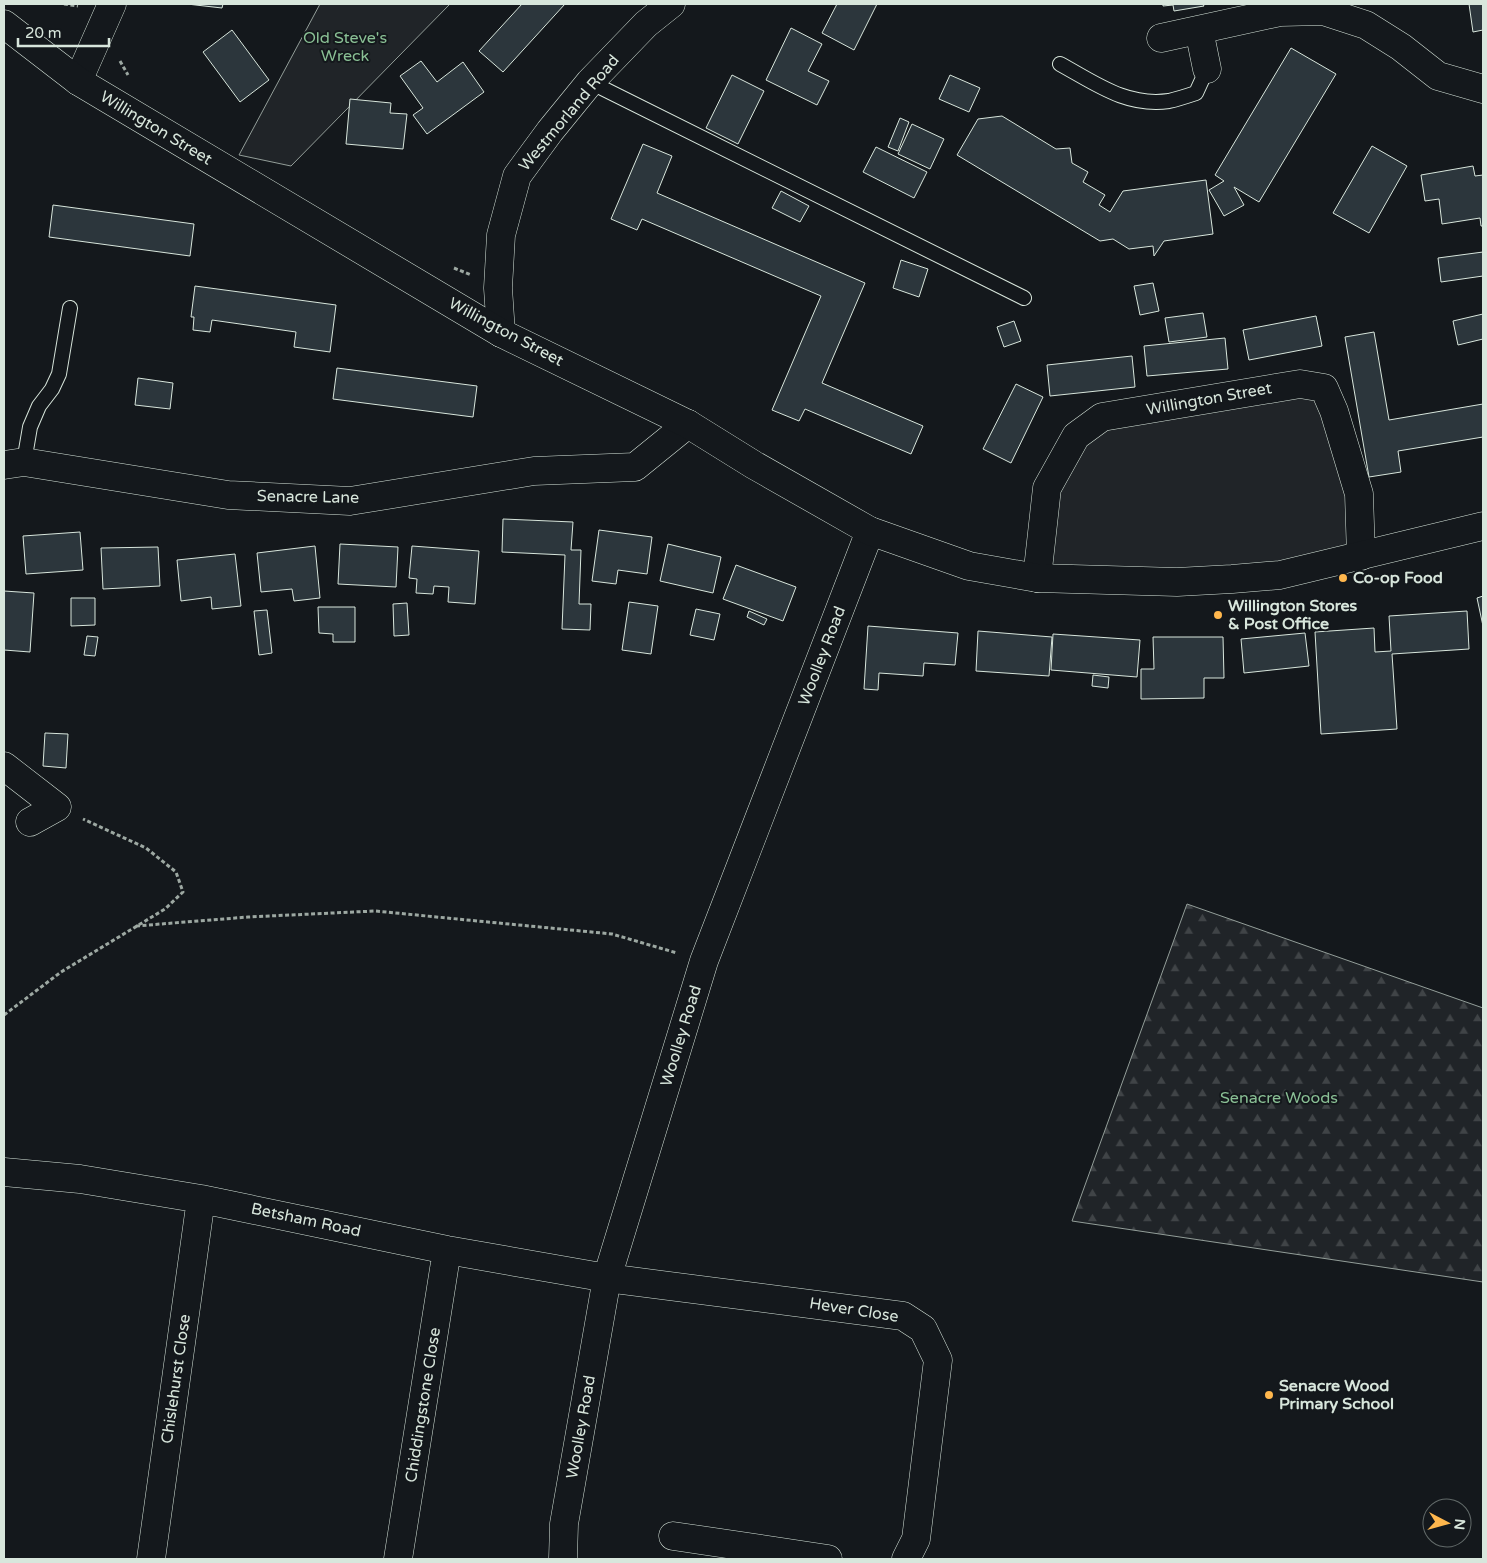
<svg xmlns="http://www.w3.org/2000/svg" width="1487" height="1563" font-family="'Varela Round',sans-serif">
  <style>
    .green { fill: #202428; stroke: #939e99 }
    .forest { fill: url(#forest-firs); stroke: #939e99 }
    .building { fill: #2c363c; stroke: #d8e6dc }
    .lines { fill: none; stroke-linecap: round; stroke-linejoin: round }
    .lane-casing { stroke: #d8e6dc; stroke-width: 16 }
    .street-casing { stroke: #d8e6dc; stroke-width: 29 }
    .secondary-casing { stroke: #d8e6dc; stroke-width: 29 }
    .path { stroke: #9da8a2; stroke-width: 3; stroke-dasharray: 4 2.5; stroke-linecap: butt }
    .lane { stroke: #14181c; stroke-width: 14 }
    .street { stroke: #14181c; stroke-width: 28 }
    .secondary { stroke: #14181c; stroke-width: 28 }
    .poi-dot { fill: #ffb74d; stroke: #14181c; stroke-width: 2 }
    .labels { text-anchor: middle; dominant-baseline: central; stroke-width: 4; stroke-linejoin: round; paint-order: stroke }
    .park-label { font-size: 16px; fill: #8ac095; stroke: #14181c }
    .street-label { font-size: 16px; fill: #d8e6dc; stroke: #14181c }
    .poi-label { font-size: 16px; font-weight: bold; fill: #d8e6dc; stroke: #14181c; text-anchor: start }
  </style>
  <defs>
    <pattern id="forest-firs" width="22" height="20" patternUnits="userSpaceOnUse" patternTransform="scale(1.25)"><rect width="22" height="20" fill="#202428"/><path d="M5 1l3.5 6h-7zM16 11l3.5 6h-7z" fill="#404447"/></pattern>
  </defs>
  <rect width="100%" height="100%" fill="#14181c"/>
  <path class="green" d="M320 4H450L291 166 239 155Z
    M1324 388 1361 556 1280 575 1037 578 1076 436Z"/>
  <path class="forest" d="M1187 904 1483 1008V1282L1072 1221Z"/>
  <path class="building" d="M187 4H223L222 8Z
    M522 4H565L503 72 479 51Z
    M837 4H877L854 50 822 33Z
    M1163 4H1203L1204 6 1174 11 1173 5 1163 6Z
    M1469 4H1483V30L1473 32Z
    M791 28 822 44 808 71 829 81 817 105 766 80Z
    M232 30 269 80 240 102 203 52Z
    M1291 48 1336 74 1259 202 1234 187 1244 205 1224 216 1209 190 1224 181 1215 175Z
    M421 61 437 82 463 62 484 92 427 134 413 115 423 108 400 76Z
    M732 75 764 91 738 144 706 128Z
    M950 75 980 88 969 112 939 99Z
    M350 99 391 103 390 113 407 114 403 149 346 144Z
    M1002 116 1056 149 1070 148 1072 163 1088 172 1083 182 1105 195 1099 205 1110 212 1123 191 1206 180 1213 234 1164 241 1154 256 1153 246 1129 249 1113 239 1100 241 957 155 978 119Z
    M900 118 909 122 898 151 888 147Z
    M912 124 944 139 930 169 898 154Z
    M643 144 672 156 657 193 865 283 822 383 923 426 911 454 805 409 799 421 772 410 821 296 642 219 637 230 611 219Z
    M1372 146 1407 166 1369 233 1333 213Z
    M876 147 927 172 914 198 863 172Z
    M1473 166 1475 176 1483 175V226H1481L1480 218 1442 224 1439 199 1425 201 1421 175Z
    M781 191 809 206 800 222 772 208Z
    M53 205 194 224 190 256 49 237Z
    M1483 252V276L1441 282 1438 258Z
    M901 260 928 269 919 297 893 288Z
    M1153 283 1159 311 1140 315 1134 286Z
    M195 286 336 305 330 352 294 347 296 332 212 320 210 332 193 330 194 317H191Z
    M1203 313 1207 337 1169 342 1165 318Z
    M1483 314V339L1458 345 1453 321Z
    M1316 316 1322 346 1249 360 1243 330Z
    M1014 321 1021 341 1004 347 997 327Z
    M1374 332 1389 420 1483 404V437L1398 451 1401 472 1369 477 1345 337Z
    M1225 338 1228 369 1147 376 1144 346Z
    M1132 356 1135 387 1050 396 1047 365Z
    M337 368 477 386 473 417 333 399Z
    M138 378 173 383 170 409 135 405Z
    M1016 384 1043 397 1011 463 983 449Z
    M503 519 573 522 571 550H581L579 604H591L590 630 562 629 565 555 502 552Z
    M599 530 652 537 647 574 618 570 616 584 592 581Z
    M80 532 83 570 26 574 23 536Z
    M340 544 398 547 396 587 338 584Z
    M668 544 721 557 713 593 660 581Z
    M315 546 320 598 294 601 292 589 261 592 257 553Z
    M412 546 479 551 475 604 448 602 449 587 434 586 433 594 416 593 417 579 409 578Z
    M158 547 160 586 103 589 101 548Z
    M235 554 241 606 212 609 211 597 181 601 177 560Z
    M736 565 796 587 783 621 723 599Z
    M4 591 34 593 30 652 4 650Z
    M1483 596V626L1477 598Z
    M71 598H95V625L71 626Z
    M629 602 658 606 651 654 622 650Z
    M407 603 409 635 394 636 393 604Z
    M318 607H355V642H333V634L319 633Z
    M696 609 720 614 714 640 690 635Z
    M267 610 272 653 259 655 254 611Z
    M749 611 767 619 764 625 747 617Z
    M1467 611 1469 649 1392 654 1397 729 1321 734 1315 632 1374 628 1375 652 1391 651 1389 616Z
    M868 626 958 633 955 665 924 663 923 676 879 673 878 690 864 689Z
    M978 631 1052 637 1049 676 976 671Z
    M1305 633 1309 666 1244 673 1241 639Z
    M1053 634 1140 640 1137 677 1051 670Z
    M87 636 98 637 95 656 84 655Z
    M1153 637H1223L1224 678H1204V698L1141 699V669H1154Z
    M1093 675 1109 677 1108 688 1092 686Z
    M45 733 68 734 66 768 43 766Z"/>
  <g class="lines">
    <g class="lane-casing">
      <path id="lane" d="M1060 64C1095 83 1126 107 1169 101 1178 99 1187 96 1196 93L1207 69
        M590 82 1024 298
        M24 462 30 427 39 406 52 389 59 374 70 308"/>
    </g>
    <g class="street-casing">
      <path id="street" d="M1199 30 1207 69
        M1161 38 1280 12 1323 11 1366 25 1401 47 1438 76 1483 89
        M78 81 112 4
        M501 333 498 288 501 235 517 176 550 131 590 82 646 24 671 4
        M4 465 24 462 228 495 350 501 534 471 635 467 688 424
        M1037 578 1047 488 1076 436 1102 417 1300 384 1324 388 1334 411 1359 494 1361 556
        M4 766 57 807 30 822
        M4 1172 80 1179 201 1199 447 1250 607 1278 903 1316 923 1329 938 1360 916 1539 906 1559
        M673 1536 828 1559
        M151 1559 201 1199
        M398 1559 447 1250
        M563 1559 564 1524 607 1278 704 961 870 531"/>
    </g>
    <g class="secondary-casing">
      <path id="secondary" d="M4 24 78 81 501 333 688 424 754 465 870 531 969 566 1037 578 1177 582 1232 579 1280 575 1483 526"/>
    </g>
    <path class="path" d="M64 4 78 6
      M120 61 128 75
      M454 268 471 275
      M136 926 248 917 375 911 612 934 677 953
      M4 1015 61 972 165 909 183 892 176 872 146 848 83 819"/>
    <use href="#lane" class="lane"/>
    <use href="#street" class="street"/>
    <use href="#secondary" class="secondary"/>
  </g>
  <g class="poi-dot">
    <circle cx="1343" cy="578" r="5"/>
    <circle cx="1218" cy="615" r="5"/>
    <circle cx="1269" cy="1395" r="5"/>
  </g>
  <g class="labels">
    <g class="park-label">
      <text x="345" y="38">Old Steve's<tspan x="345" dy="18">Wreck</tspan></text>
      <text x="1279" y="1098">Senacre Woods</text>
    </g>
    <g class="street-label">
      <text transform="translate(569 113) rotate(-50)">Westmorland Road</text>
      <text transform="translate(156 128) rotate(31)">Willington Street</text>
      <text transform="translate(506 332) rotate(28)">Willington Street</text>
      <text transform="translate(1209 399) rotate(-10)">Willington Street</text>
      <text transform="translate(308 497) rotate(1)">Senacre Lane</text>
      <text transform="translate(822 656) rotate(-69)">Woolley Road</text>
      <text transform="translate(681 1036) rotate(-73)">Woolley Road</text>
      <text transform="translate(306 1220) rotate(12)">Betsham Road</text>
      <text transform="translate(854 1310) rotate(9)">Hever Close</text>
      <text transform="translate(176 1379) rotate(-82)">Chislehurst Close</text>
      <text transform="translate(423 1405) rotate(-81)">Chiddingstone Close</text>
      <text transform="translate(581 1427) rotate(-80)">Woolley Road</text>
    </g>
    <g class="poi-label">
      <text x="1353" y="578">Co-op Food</text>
      <text x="1228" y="606">Willington Stores<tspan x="1228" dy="18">&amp; Post Office</tspan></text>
      <text x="1279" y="1386">Senacre Wood<tspan x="1279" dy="18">Primary School</tspan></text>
    </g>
  </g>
  <rect width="1487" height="1563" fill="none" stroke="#d8e6dc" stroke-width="10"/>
  <g transform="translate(1447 1523) rotate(96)"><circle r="24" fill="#14181c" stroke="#626a69"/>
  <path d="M0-4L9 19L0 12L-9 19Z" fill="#ffb74d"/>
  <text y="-8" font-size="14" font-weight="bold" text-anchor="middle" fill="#d8e6dc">N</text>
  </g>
  <path d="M18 38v8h91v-8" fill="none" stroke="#d8e6dc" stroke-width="2.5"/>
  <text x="25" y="38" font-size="15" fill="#d8e6dc" stroke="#14181c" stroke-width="4" paint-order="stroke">20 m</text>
</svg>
